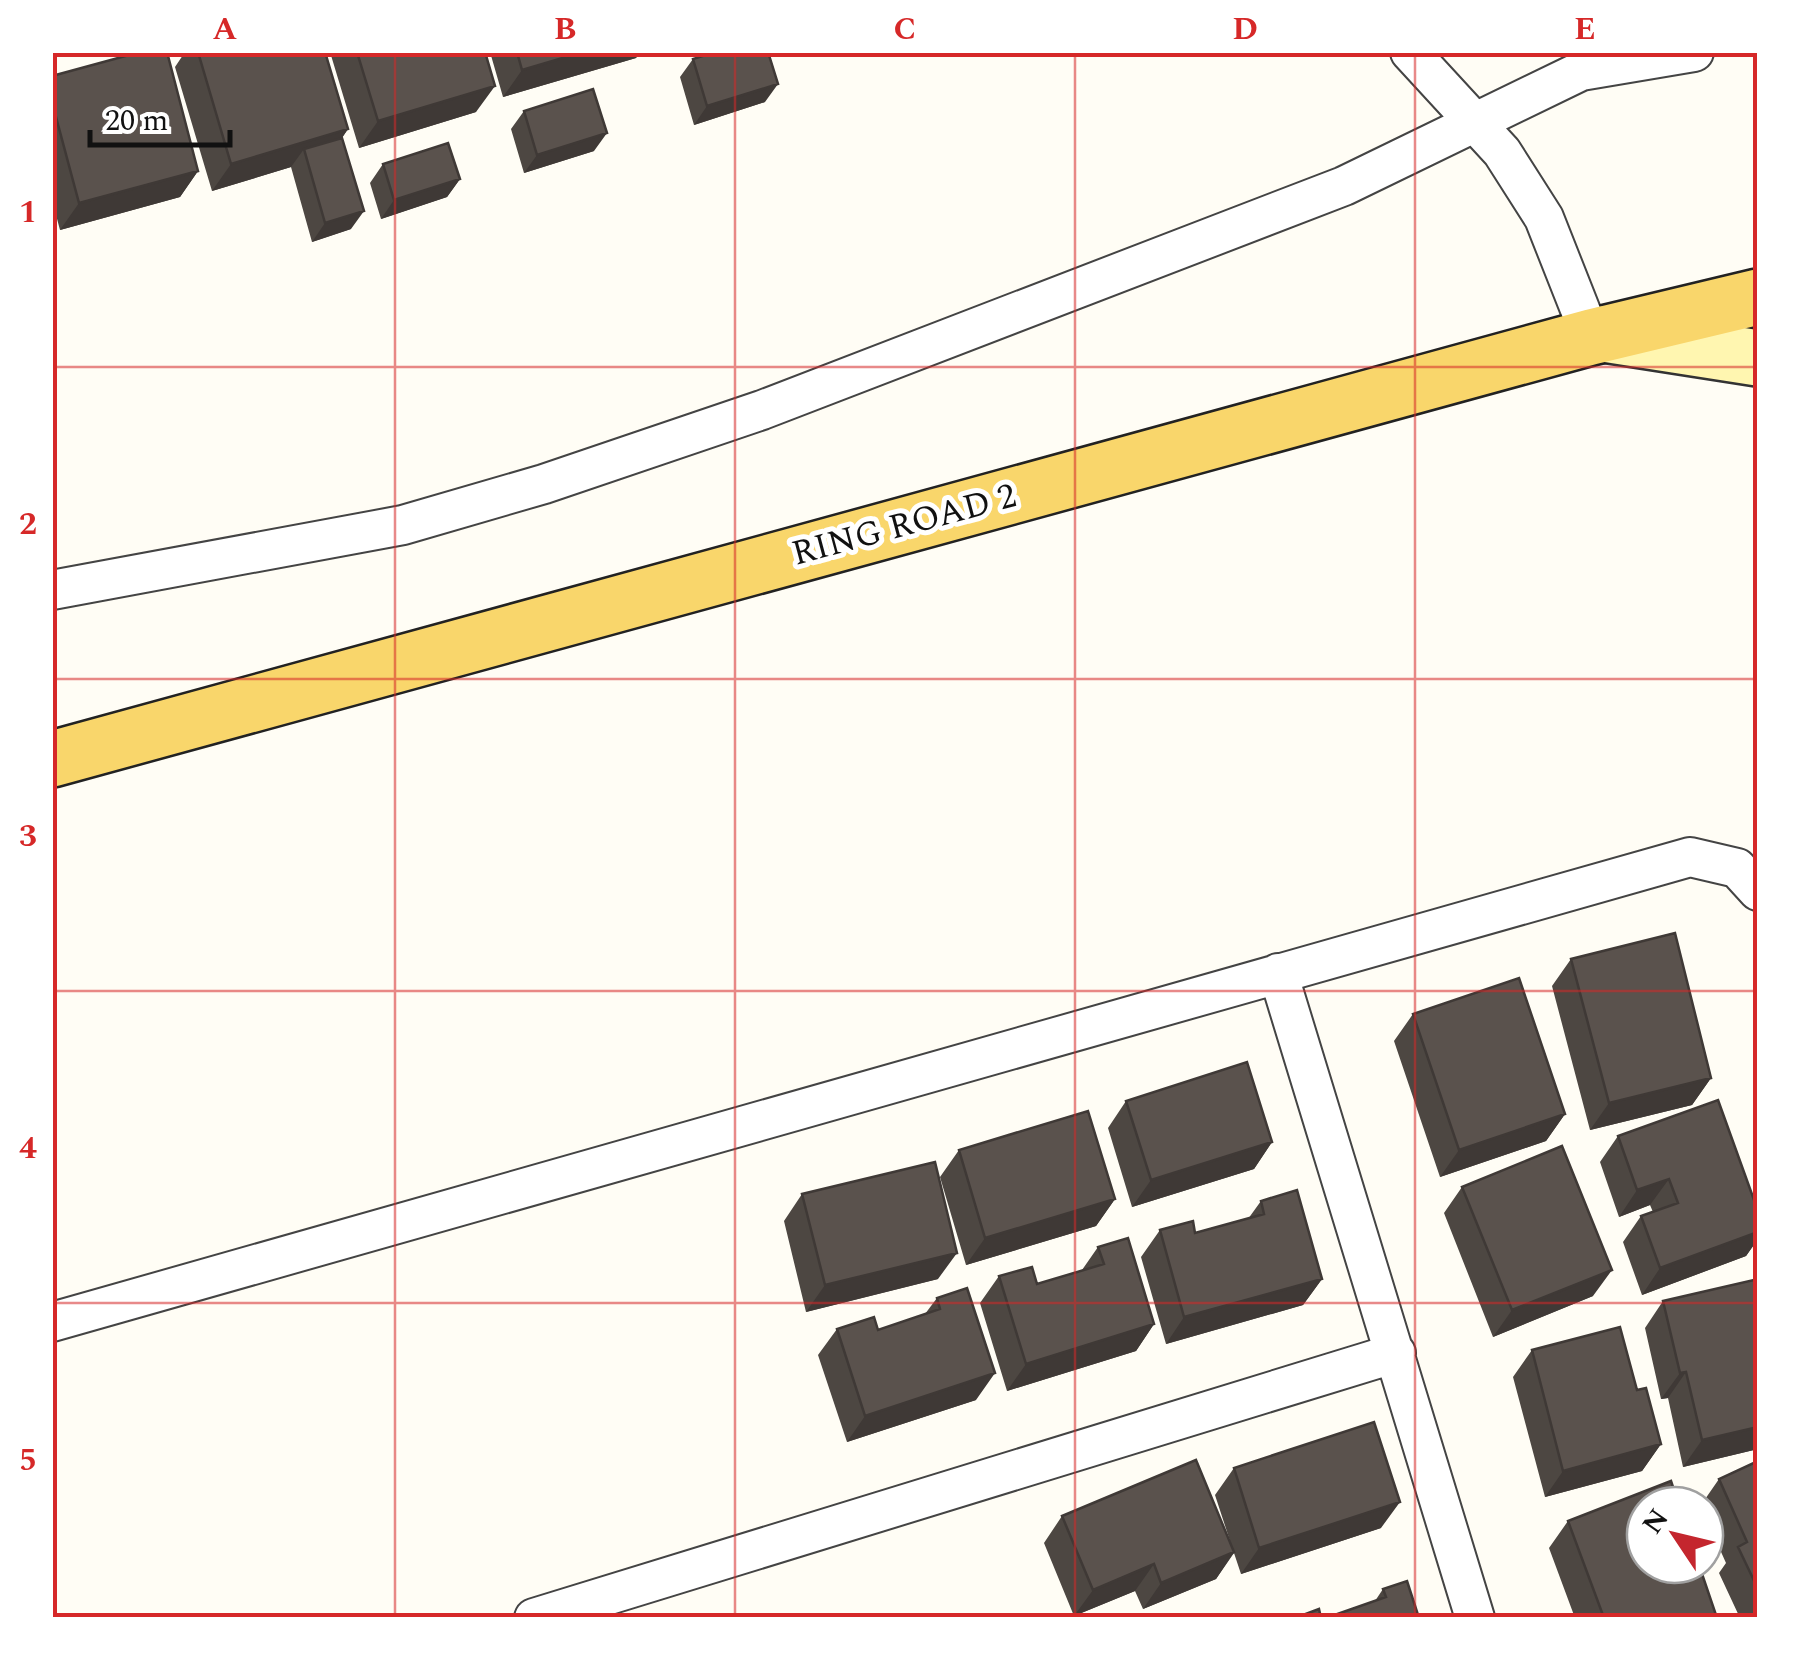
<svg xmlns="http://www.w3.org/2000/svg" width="1810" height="1670" font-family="Spectral,serif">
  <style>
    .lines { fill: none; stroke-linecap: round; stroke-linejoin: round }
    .street-casing { stroke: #444; stroke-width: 42 }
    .secondary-casing { stroke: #333; stroke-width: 60 }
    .primary-casing { stroke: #222; stroke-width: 60 }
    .street { stroke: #fff; stroke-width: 38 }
    .secondary { stroke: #fff6b0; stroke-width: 55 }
    .primary { stroke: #f9d66b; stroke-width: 55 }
    .wall { fill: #4d4742 }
    .shaded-wall { fill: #3f3936 }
    .building { fill: #5a524d; stroke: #3f3936; stroke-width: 2.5 }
    .grid { fill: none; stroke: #d62828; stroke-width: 2.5; stroke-opacity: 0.55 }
    .labels { text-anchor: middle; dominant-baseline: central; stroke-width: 10; stroke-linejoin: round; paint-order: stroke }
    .street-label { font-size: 35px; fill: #111; stroke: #fff }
    .neatline { fill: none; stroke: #d62828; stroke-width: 4 }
    .grid-label { font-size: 32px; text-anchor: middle; font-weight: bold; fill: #d62828 }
  </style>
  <rect width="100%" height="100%" fill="#fffdf5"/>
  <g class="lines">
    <g class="street-casing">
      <path id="street" d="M1410 52 1502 152 1544 218 1591 337
        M52 590 403 525 544 484 762 410 1344 186 1581 71 1694 52
        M1278 973 1475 1618
        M52 1322 1690 857 1737 868 1758 891
        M534 1618 1396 1353"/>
    </g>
    <g class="secondary-casing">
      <path id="secondary" d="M1604 334 1758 358"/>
    </g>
    <g class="primary-casing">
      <path id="primary" d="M52 759 1591 337 1758 297"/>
    </g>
    <use href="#street" class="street"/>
    <use href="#secondary" class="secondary"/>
    <use href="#primary" class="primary"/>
  </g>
  <path class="wall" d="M185 52H325L348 129 342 138 351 229 312 242 291 167 212 191 175 67Z
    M330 52H485L476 112 359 148Z
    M490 52H640L636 58 503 97Z
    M693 59 765 102 694 125 680 77Z
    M52 76 198 171 180 197 60 230 52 200Z
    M524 111 594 151 524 173 511 129Z
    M383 164 460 179 447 197 381 219 370 183Z
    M1571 959 1711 1078 1692 1105 1590 1130 1552 986Z
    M1413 1014 1565 1114 1546 1141 1440 1177 1394 1041Z
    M1126 1101 1272 1142 1254 1169 1132 1207 1108 1128Z
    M1618 1136 1758 1211V1239L1746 1256 1642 1295 1623 1242 1641 1216 1653 1212 1650 1205 1619 1217 1600 1162Z
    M959 1150 1115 1199 1096 1226 966 1265 940 1177Z
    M1462 1187 1593 1296 1493 1337 1444 1213Z
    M802 1194 938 1279 806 1312 784 1221Z
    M1261 1201 1322 1279 1303 1305 1166 1344 1141 1257 1160 1230 1195 1233 1248 1219Z
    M1098 1247 1154 1324 1136 1351 1007 1391 980 1303 999 1276 1037 1284 1082 1270Z
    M1758 1279V1449L1683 1467 1668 1398 1661 1399 1645 1328 1663 1301Z
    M937 1298 976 1400 847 1442 818 1355 837 1329 878 1330 925 1314Z
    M1532 1350 1637 1390 1661 1444 1642 1471 1545 1497 1513 1377Z
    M1758 1461V1618H1740L1719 1573 1726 1563 1705 1516V1505H1701L1719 1479Z
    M1234 1468 1381 1528 1241 1574 1234 1553 1216 1579 1143 1609 1135 1591 1074 1616 1044 1543 1062 1516 1232 1547 1215 1495Z
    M1568 1521 1716 1615 1714 1618H1575L1549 1548Z
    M1383 1589 1419 1618 1375 1601Z"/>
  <path class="shaded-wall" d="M583 52H640L636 58 503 97 522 70Z
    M778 84 765 102 694 125 707 106Z
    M495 86 476 112 359 148 378 121Z
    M348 129 329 156 304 149 291 167 212 191 231 164Z
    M607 133 594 151 524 173 537 155Z
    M198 171 180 197 60 230 79 203Z
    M460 179 447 197 381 219 394 200Z
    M364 211 351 229 312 242 325 223Z
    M1711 1078 1692 1105 1590 1130 1609 1103Z
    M1565 1114 1546 1141 1440 1177 1459 1150Z
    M1272 1142 1254 1169 1132 1207 1151 1180Z
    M1669 1179 1650 1205 1619 1217 1637 1190Z
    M1115 1199 1096 1226 966 1265 985 1238Z
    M1758 1232V1239L1746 1256 1642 1295 1660 1268Z
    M957 1253 938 1279 806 1312 825 1285Z
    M1612 1270 1593 1296 1493 1337 1512 1310Z
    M1322 1279 1303 1305 1166 1344 1184 1317Z
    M1154 1324 1136 1351 1007 1391 1026 1364Z
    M1686 1372 1668 1398 1661 1399 1680 1373Z
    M995 1373 976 1400 847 1442 865 1416Z
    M1758 1427V1449L1683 1467 1702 1440Z
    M1661 1444 1642 1471 1545 1497 1563 1471Z
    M1400 1502 1381 1528 1241 1574 1259 1548Z
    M1234 1552 1216 1579 1143 1609 1161 1583Z
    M1154 1564 1135 1591 1074 1616 1093 1590Z"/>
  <path class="building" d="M140 52H167L198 171 79 203 52 102V76Z
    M198 52H325L348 129 231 164Z
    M357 52H485L495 86 378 121Z
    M517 52H583L522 70Z
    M715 52H768L778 84 707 106 693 59Z
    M593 89 607 133 537 155 524 111Z
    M342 138 364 211 325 223 304 149Z
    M448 143 460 179 394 200 383 164Z
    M1675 933 1711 1078 1609 1103 1571 959Z
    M1519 978 1565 1114 1459 1150 1413 1014Z
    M1247 1062 1272 1142 1151 1180 1126 1101Z
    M1718 1100 1758 1211V1232L1660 1268 1641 1216 1678 1203 1669 1179 1637 1190 1618 1136Z
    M1088 1111 1115 1199 985 1238 959 1150Z
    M1562 1146 1612 1270 1512 1310 1462 1187Z
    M935 1162 957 1253 825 1285 802 1194Z
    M1297 1190 1322 1279 1184 1317 1160 1230 1193 1221 1195 1233 1264 1214 1261 1201Z
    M1128 1238 1154 1324 1026 1364 999 1276 1032 1267 1037 1284 1104 1264 1098 1247Z
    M1758 1279V1427L1702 1440 1686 1372 1680 1373 1663 1301Z
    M967 1288 995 1373 865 1416 837 1329 874 1317 878 1330 940 1309 937 1298Z
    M1620 1327 1637 1390 1646 1388 1661 1444 1563 1471 1532 1350Z
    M1374 1422 1400 1502 1259 1548 1234 1468Z
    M1196 1460 1234 1552 1161 1583 1154 1564 1093 1590 1062 1516Z
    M1758 1461V1589L1738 1547 1747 1542 1719 1479Z
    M1671 1481 1679 1505H1645V1565H1699L1716 1615 1708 1618H1604L1568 1521Z
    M1407 1581 1419 1618H1326L1386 1597 1383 1589Z
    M1319 1609 1321 1618H1295Z"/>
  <path class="grid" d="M395 52V1618M735 52V1618M1075 52V1618M1415 52V1618M52 367H1758M52 679H1758M52 991H1758M52 1303H1758"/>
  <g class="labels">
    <g class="street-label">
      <text transform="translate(904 525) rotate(-15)">RING ROAD 2</text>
    </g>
  </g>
  <rect width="1810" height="1670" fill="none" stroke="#ffffff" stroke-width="110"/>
  <g transform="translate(1675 1535) rotate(305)"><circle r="48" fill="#ffffff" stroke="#a0a0a0" stroke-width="2.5"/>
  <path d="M0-8L18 38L0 25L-18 38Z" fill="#c4262e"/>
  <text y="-15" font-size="28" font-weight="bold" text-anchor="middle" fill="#111111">N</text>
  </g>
  <path d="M90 130v15h140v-15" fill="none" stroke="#111111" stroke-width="5"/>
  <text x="105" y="130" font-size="30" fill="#111111" stroke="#ffffff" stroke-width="8" paint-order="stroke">20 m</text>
  <rect x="55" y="55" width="1700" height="1560" class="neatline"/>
  <g class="grid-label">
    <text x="225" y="39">A</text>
    <text x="565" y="39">B</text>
    <text x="905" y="39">C</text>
    <text x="1245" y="39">D</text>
    <text x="1585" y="39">E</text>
    <text x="28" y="222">1</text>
    <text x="28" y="534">2</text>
    <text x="28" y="846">3</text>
    <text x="28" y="1158">4</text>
    <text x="28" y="1470">5</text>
  </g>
</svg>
